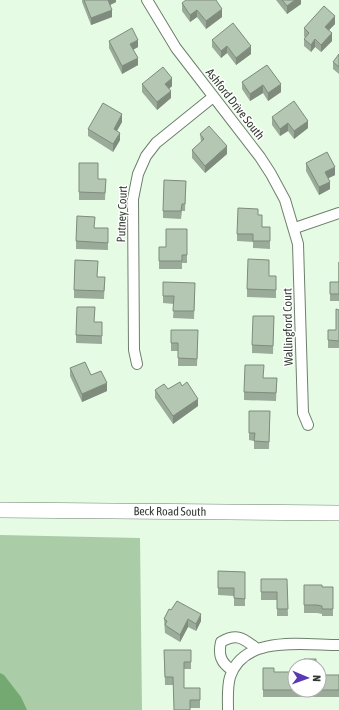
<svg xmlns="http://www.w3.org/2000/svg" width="339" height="710" font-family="'Asap Condensed',sans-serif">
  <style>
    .green { fill: #aacca7 }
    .water { fill: #74a971 }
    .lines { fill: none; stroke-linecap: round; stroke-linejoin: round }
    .street-casing { stroke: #6e806d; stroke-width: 12 }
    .secondary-casing { stroke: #6e806d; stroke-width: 16 }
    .street { stroke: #fff; stroke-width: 10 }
    .secondary { stroke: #fff; stroke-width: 15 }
    .wall { fill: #9bab99 }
    .shaded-wall { fill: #7e8b7d }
    .building { fill: #b4c7b2; stroke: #7e8b7d }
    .labels { text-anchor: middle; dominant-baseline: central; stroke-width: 3; stroke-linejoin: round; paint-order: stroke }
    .street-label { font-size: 12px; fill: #323a32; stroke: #fff }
  </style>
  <rect width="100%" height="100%" fill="#e6fbe4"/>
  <path class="green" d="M0 535 140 538 142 710H0Z"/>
  <path class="water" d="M0 673 4 675 21 697 27 710H0Z"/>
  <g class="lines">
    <g class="street-casing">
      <path id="street" d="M147 0 176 48 260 157 271 174 285 200 298 244 303 413 308 425
        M295 228 339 213
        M137 364 134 350 133 199 138 174 146 156 156 143 213 97
        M232 670C221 663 218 655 221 642 237 633 243 638 256 648
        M228 710C228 699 227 687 230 677 244 634 304 645 339 645"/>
    </g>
    <g class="secondary-casing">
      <g id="secondary">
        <path id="s1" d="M0 510 339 513"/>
      </g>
    </g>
    <use href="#street" class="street"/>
    <use href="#secondary" class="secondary"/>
  </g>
  <path class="wall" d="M82 0H116V2L110 5 112 17 91 25 82 2Z
    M276 0H301V4L287 14Z
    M182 3 222 17 206 29 197 17 190 22 182 11Z
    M335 24 329 30 332 41 321 52 315 47 311 52 304 46V39L305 38 304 36V28Z
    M212 40 251 54 236 65 227 53 221 58 212 47Z
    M109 41 138 47 133 50 138 65 122 74 109 48Z
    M339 54V74L333 69V62Z
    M267 65 281 92 268 101 263 93 250 101 242 89V82Z
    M142 84 172 86 169 89 171 98 157 110 142 92Z
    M272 117 308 128 294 139 288 131 280 136 272 125Z
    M122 122 117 131 120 140 113 152 88 136V129Z
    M200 134 227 154 205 173 192 158V150L201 142Z
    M79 163 98 179H106L105 200H79Z
    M306 163 335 175 328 178 330 189 319 195 306 171Z
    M186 181 185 211H182L181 219 163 218V211Z
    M258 215 262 227H270V249L253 248V242L237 241V234Z
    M94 228 108 236V250L76 249V241Z
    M187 229V263H182V269H159V247H166Z
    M339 262V301H330V282H339Z
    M269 276H276V298L247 297V289Z
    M97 277H105L104 299 74 298V290Z
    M163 282 195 290 194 319 173 318 174 304 163 303Z
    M339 310V348H328V330H336Z
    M274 316 273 354 252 353V345Z
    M94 322H102V344L76 343V335Z
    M171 330 198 338 197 366H178V351H171Z
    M70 368 91 375 107 391 82 402 70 376Z
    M263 378H277L276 401 244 400V392Z
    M168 389 198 406 173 424 155 398V390Z
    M249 411H270L269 449H254V441L249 440Z
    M218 571 245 572V606H234V596L218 595Z
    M261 579H287L288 616H277V600H261Z
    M304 585 322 587H333V616H322V614L317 613H304Z
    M169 609 201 621 196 631 188 627 180 642 165 633 164 619Z
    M164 650H191V669H184V688H200V708H190L173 685H165Z
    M263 668 274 672 295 690H319V675H339V697H263Z"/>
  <path class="shaded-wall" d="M108 0H116V2L108 6Z
    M295 0H301V4L287 14V6Z
    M222 9V17L206 29V21Z
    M112 10V17L91 25V18Z
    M197 10V17L190 22V15Z
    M335 16V24L325 34V27Z
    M332 33V41L321 52V45Z
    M315 39V47L311 52V45Z
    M138 40V47L130 51V44Z
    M227 46V53L221 58V51Z
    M251 46V54L236 65V58Z
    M138 58V65L122 74V66Z
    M172 78V86L165 92V84Z
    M281 84V92L268 101V93Z
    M263 85V93L250 101V94Z
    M171 91V98L157 110V102Z
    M122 114V122L114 136V129Z
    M308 121V128L294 139V131Z
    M288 123V131L280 136V129Z
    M120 133V140L113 152V144Z
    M227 146V154L205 173V166Z
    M335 167V175L325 180V172Z
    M330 182V189L319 195V187Z
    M107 383V391L82 402V394Z
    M198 399V406L173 424V416Z
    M201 614V621L196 631V624Z
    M188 619V627L180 642V635Z"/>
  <path class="building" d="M84 0H108L112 10 91 18Z
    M186 0H216L222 9 206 21 197 10 190 15 182 3Z
    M282 0H295L287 6Z
    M324 6 335 16 325 27 332 33 321 45 315 39 311 45 304 39 309 33 304 28Z
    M233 23 251 46 236 58 227 46 221 51 212 40Z
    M132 28 138 40 130 44 138 58 122 66 109 41Z
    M339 54V67L333 62Z
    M267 65 281 84 268 93 263 85 250 94 242 82Z
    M163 67 172 78 165 84 171 91 157 102 142 84Z
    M294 101 308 121 294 131 288 123 280 129 272 117Z
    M103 103 122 114 114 129 120 133 113 144 88 129Z
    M209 126 227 146 205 166 192 150 204 139 200 134Z
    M327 152 335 167 325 172 330 182 319 187 306 163Z
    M79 163H98V179H106L105 193 79 192Z
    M164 180 186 181 185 204H182L181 211H163Z
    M238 208 258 209V215H262V227H270V241H253V234H237Z
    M77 216 95 217 94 228H108V243L76 241Z
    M166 229H187V255H182V261H159V247H166Z
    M248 259 269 260V276H276V290L247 289Z
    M75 260 98 261 97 277H105L104 291 74 290Z
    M339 262V294H330V282H339Z
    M163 282 195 283 194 311H173L174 296H163Z
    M77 307H95L94 322H102V336L76 335Z
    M336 309 339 310V341L328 340V330H336Z
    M253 316H274L273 346 252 345Z
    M171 330H198L197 359 178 358V343H171Z
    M85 362 91 375 101 371 107 383 82 394 70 368Z
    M245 365H264L263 378H277L276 393 244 392Z
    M180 382 182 386 187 382 198 399 173 416 155 390 164 384 168 389Z
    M249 411H270L269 442 254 441 255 433H249Z
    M218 571 245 572V599L234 598V588H218Z
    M261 579H287L288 609H277V592H261Z
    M304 585H322V587H333V609H322V606L317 605H304Z
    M177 601 201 614 196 624 188 619 180 635 165 625 167 621 164 619 169 609 171 610Z
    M164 650H191V662H184V688H200V700H190V710H174L173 677H165Z
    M304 659H316V666H304Z
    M263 668H274V672H295V690H263Z
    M319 675H339V690H319Z"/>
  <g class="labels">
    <g class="street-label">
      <text transform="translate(235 104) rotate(52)">Ashford Drive South</text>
      <text transform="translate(122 214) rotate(-88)">Putney Court</text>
      <text transform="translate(288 327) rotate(-91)">Wallingford Court</text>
      <text stroke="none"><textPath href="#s1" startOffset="170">Beck Road South</textPath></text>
    </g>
  </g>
  <g transform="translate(307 678) rotate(92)"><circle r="19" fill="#ffffff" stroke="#adb0ad"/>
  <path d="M0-3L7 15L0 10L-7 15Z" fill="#5a3ab2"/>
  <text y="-6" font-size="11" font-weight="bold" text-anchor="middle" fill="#323a32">N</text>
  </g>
</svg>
